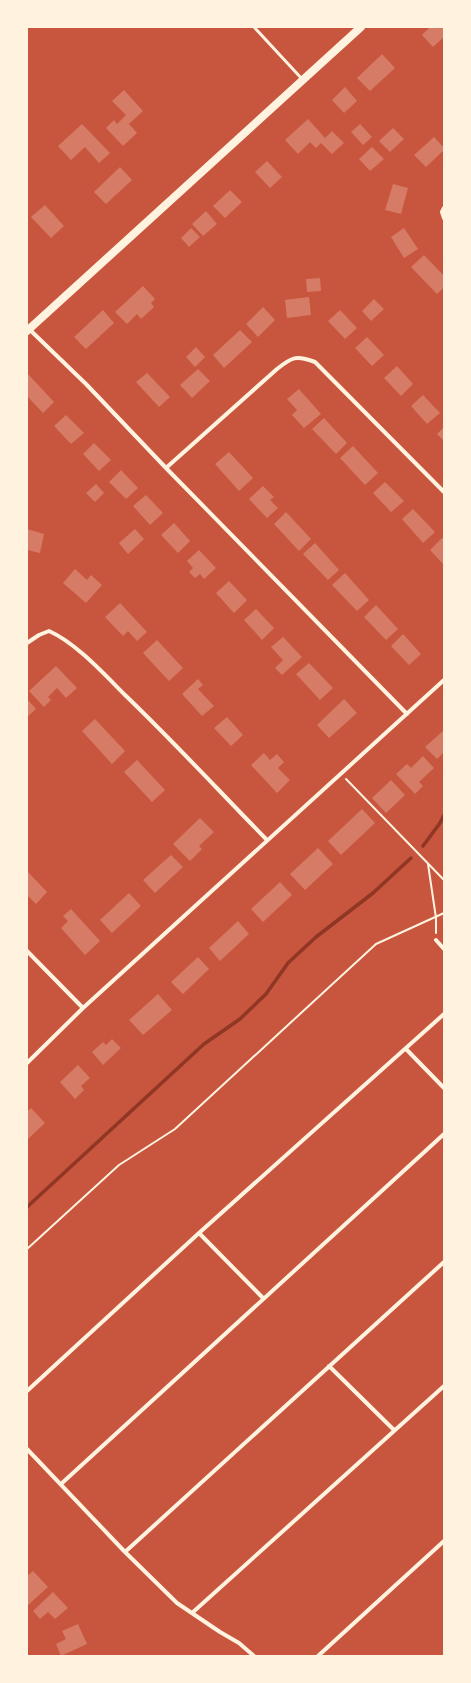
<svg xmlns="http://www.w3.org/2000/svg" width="471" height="1683" font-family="Poppins,sans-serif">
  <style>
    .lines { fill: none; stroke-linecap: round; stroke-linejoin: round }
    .stream { stroke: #8f3625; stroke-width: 3.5 }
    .building { fill: #d67c66 }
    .path { stroke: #fff3e0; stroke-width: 2 }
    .service { stroke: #fff3e0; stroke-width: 3 }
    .minor { stroke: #fff3e0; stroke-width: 4 }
    .secondary { stroke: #fff3e0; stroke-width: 8 }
  </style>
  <rect width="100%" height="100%" fill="#c8553d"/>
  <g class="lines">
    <path class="stream" d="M423 846 440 823 444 815
      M27 1207 204 1044 240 1019 266 994 288 963 316 937 373 893 411 858"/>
  </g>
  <path class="building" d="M430 27H444V37L433 47 422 35Z
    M382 54 395 68 370 91 357 78Z
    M345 87 357 101 344 113 332 100Z
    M124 90 143 111 129 124 137 133 123 146 106 128 114 120 117 124 126 115 112 101Z
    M308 119 325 138 332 131 344 143 332 154 321 143 316 148 310 142 298 154 285 140Z
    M82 124 110 153 99 163 85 147 71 160 58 146Z
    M360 124 372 137 363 145 351 132Z
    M393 128 404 139 390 152 379 141Z
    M434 137 444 148V150L426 167 414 155Z
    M372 147 384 159 370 171 359 159Z
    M267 161 282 177 270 188 255 172Z
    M120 167 132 180 106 204 94 192Z
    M393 184 408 188 401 214 385 210Z
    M230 190 242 202 225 218 213 206Z
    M45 205 64 226 51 238 31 217Z
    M206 211 217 224 203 236 192 224Z
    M191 228 200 237 189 247 181 238Z
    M404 228 418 249 404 258 391 237Z
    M424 255 444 276V287L437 294 411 267Z
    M320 278 321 291 307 292 306 279Z
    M143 286 155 299 151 303 154 307 141 319 137 314 127 324 115 312Z
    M309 297 311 315 287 318 285 300Z
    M374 299 384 309 371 321 362 311Z
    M263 307 275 320 258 337 246 324Z
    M103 310 114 323 86 349 74 337Z
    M340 310 357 328 345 339 328 321Z
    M240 330 252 342 224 368 213 355Z
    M367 337 384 355 372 366 355 348Z
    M196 347 205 357 195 367 186 357Z
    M397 366 413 384 401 396 384 378Z
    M198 369 210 381 192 398 180 385Z
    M27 373 54 402 43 413 27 396Z
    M147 373 170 397 159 407 136 382Z
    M299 389 321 414 304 428 292 415 297 410 287 399Z
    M423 395 440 413 427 424 411 406Z
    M66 415 84 433 71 444 54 426Z
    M324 418 347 443 336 454 312 429Z
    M444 427V441L437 434Z
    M94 443 111 460 99 471 83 454Z
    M353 446 378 473 365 485 340 458Z
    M229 452 253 478 239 491 215 464Z
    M121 470 138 488 126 499 109 482Z
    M385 482 404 501 391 512 373 493Z
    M96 484 104 493 95 502 86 493Z
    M263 486 274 497 270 500 278 508 267 518 249 499Z
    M146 495 163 513 150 525 133 506Z
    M413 509 435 532 423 543 402 519Z
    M286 512 311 539 299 551 274 524Z
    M174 523 190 541 178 553 161 535Z
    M27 529 44 534 40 553 27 550Z
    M135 529 144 539 128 554 119 543Z
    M442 538 444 540V565L430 550Z
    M315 543 339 570 328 580 303 554Z
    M199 550 216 568 204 579 200 574 195 578 189 572 193 568 187 561Z
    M75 569 87 580 91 575 102 585 86 603 63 583Z
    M345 573 369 600 357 611 332 585Z
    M229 581 247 600 234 613 216 593Z
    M120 603 147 632 137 641 128 631 123 636 105 617Z
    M376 605 398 629 386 640 364 617Z
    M256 609 274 628 262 640 244 620Z
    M403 634 421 654 409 665 391 646Z
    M283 637 302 657 282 675 275 668 283 660 271 647Z
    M157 640 183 668 169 681 143 653Z
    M309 663 333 688 320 700 296 674Z
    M56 666 77 688 66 698 57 688 48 697 51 700 44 707 29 691Z
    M198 679 203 685 198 689 214 706 202 716 182 694Z
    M27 699 36 709 27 717Z
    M344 699 357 713 329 738 317 725Z
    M227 717 243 735 231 746 214 728Z
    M95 719 125 751 112 764 82 731Z
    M444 730V752L437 759 425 747Z
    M264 753 270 760 277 754 284 762 278 768 290 780 277 793 251 765Z
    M423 756 434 768 419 782 423 786 415 794 396 774 407 764 411 768Z
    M137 760 165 790 152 802 124 772Z
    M391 780 405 795 386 813 372 798Z
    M362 809 375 823 341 855 328 841Z
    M200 818 214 832 199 846 202 849 190 861 173 844Z
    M318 848 333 864 305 890 290 874Z
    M171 855 183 867 155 893 143 880Z
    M27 871 47 892 36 904 27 895Z
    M280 882 292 895 263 922 251 909Z
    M129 893 141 906 112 933 100 920Z
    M71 909 100 941 85 955 61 928 68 921 63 916Z
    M238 921 249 934 220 961 209 948Z
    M198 957 209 969 183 994 171 982Z
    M158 994 172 1010 143 1035 129 1020Z
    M112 1039 121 1048 103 1065 92 1052 103 1042 106 1045Z
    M78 1065 90 1078 81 1086 84 1090 75 1099 60 1082Z
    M31 1108 45 1123 27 1140V1112Z
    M33 1571 48 1587 27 1606V1576Z
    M53 1592 68 1608 55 1619 48 1612 40 1619 33 1611Z
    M78 1624 87 1644 61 1656 56 1644 66 1639 62 1631Z"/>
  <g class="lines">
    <path class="path" d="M346 779 444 880
      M428 864 436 918V933
      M27 1249 119 1165 175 1129 376 944 444 913"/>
    <path class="service" d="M254 27 303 80"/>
    <path class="minor" d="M444 208 442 212 444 218
      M29 329 86 384 166 468 407 714
      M166 468 277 369C292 357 296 355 315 362L444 492
      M27 643 39 635 49 631C76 643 104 674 125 695 174 742 220 792 267 840
      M436 940 444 949
      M27 951 83 1008
      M406 1049 444 1088
      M27 1063 83 1008 444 680
      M199 1233 263 1298
      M329 1366 394 1430
      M27 1391 199 1233 444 1014
      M27 1449 125 1552 177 1603 220 1632 239 1643 254 1656
      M61 1484 444 1134
      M125 1552 444 1262
      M192 1613 444 1386
      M318 1656 444 1541"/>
    <path class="secondary" d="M27 331 361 27"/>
  </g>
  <rect width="471" height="1683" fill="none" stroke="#fff3e0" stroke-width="56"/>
</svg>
